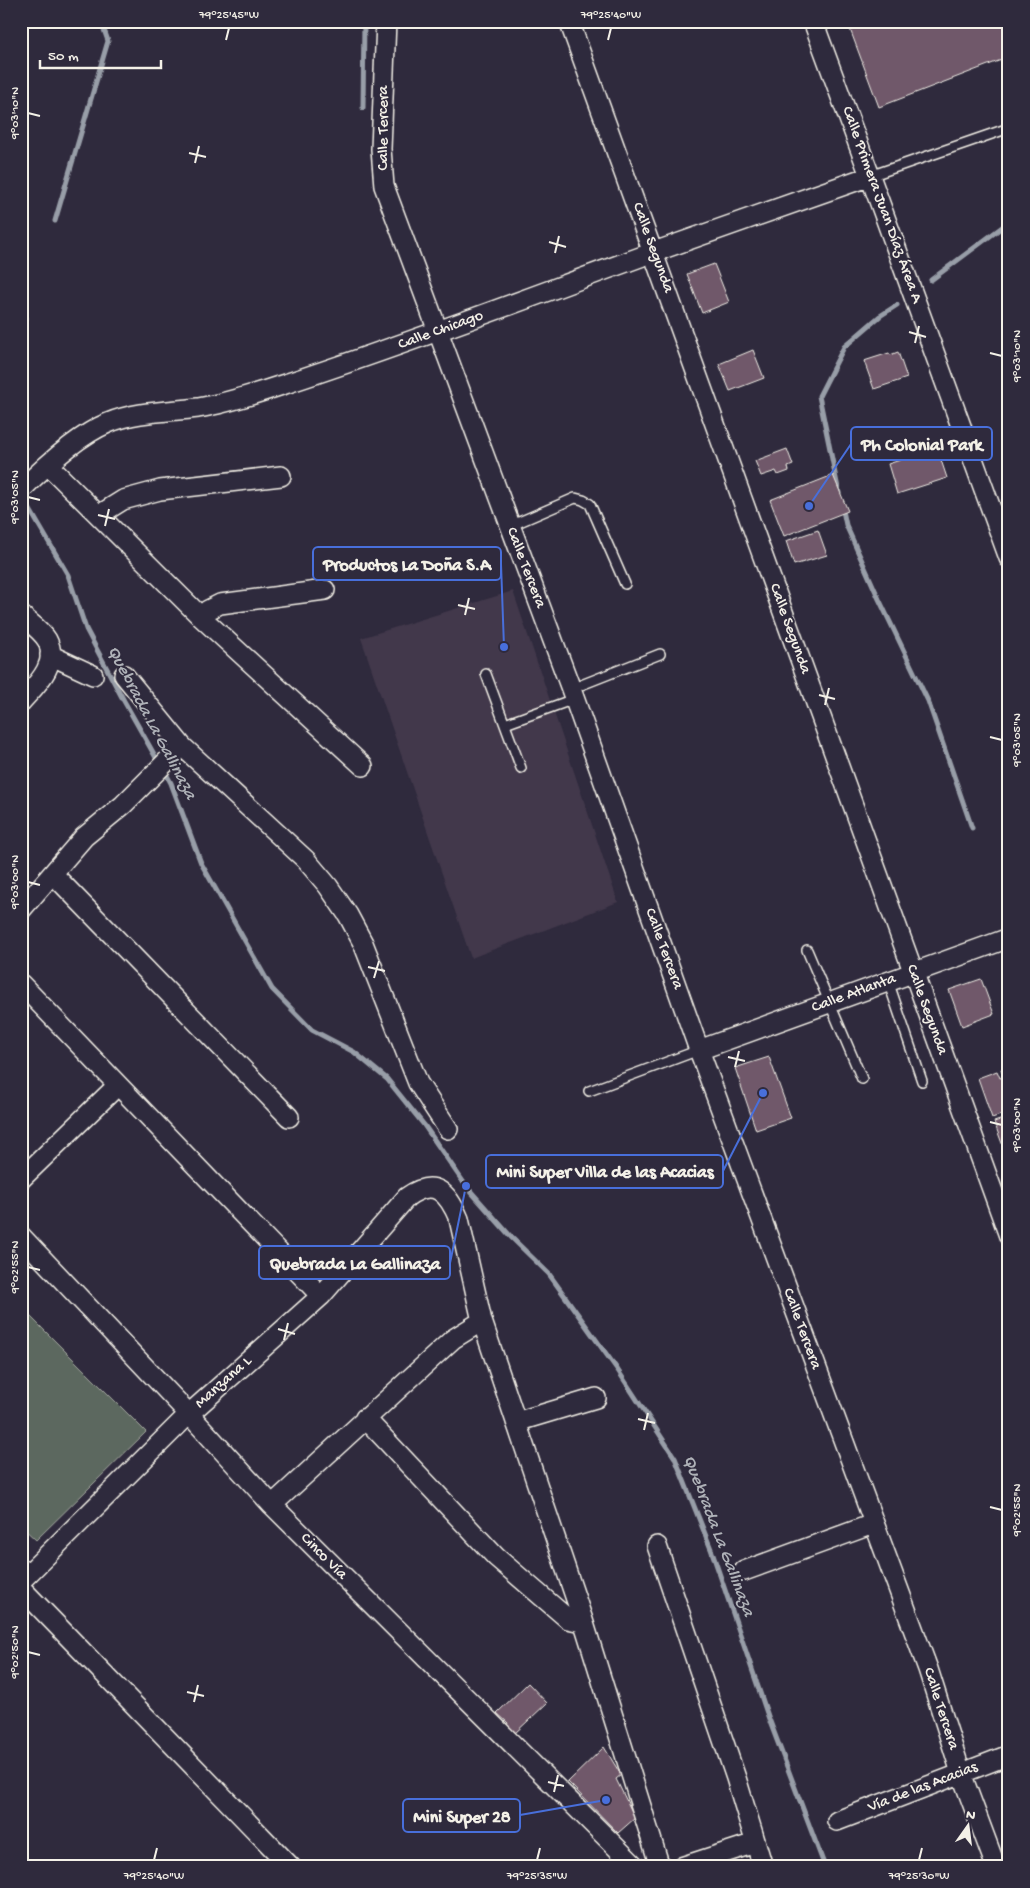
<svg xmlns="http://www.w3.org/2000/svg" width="1030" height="1888" font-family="'Gochi Hand',sans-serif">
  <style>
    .built { fill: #42384b }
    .green { fill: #5c685e; stroke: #a8aca3 }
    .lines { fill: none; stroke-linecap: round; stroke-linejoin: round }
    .stream { stroke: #989ea8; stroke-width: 5 }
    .building { fill: #6f586b; stroke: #f4f1e8 }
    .lane-casing { stroke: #f4f1e8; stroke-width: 12 }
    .street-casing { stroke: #f4f1e8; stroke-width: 22 }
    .lane { stroke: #2f2a3d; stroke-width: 9 }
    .street { stroke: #2f2a3d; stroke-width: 19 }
    .ticks { fill: none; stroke: #f4f1e8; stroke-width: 2 }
    .labels { text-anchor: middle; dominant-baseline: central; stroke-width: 4; stroke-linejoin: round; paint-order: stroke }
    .street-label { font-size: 16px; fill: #f4f1e8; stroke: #2f2a3d }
    .water-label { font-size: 18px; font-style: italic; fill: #afb2b8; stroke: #2f2a3d }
    .leader { fill: none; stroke: #486fdb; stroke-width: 2 }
    .callout-dot { fill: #486fdb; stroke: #2f2a3d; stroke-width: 2 }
    .callout { fill: #2f2a3d; stroke: #486fdb; stroke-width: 2 }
    .callout-label { font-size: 18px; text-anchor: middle; font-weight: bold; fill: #f4f1e8 }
    .neatline { fill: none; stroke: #f4f1e8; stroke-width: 2 }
    .ticks-label { font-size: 12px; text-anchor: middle; fill: #f4f1e8 }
  </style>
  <rect width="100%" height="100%" fill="#2f2a3d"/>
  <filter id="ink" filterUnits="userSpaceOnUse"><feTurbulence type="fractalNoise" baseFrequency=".02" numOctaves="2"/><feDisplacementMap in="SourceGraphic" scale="10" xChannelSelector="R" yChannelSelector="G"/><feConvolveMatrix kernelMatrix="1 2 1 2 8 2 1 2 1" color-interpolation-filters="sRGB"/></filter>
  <g filter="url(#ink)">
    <path class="built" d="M513 591 618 902 471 958 361 638Z"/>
    <path class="green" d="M21 1307 146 1432 36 1540 21 1526Z"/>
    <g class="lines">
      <path class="stream" d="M363 108 364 21
        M55 221 108 41 101 21
        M931 280 1009 222
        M21 345 26 318
        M21 424 25 479
        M26 492V503L68 575 86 629 124 701 159 763
        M839 493 819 396 844 347 880 316 897 305
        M842 506 846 525 879 599 928 701 972 828
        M164 770 171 783 201 863 272 989 312 1030 354 1052 387 1079 424 1125 466 1186 512 1238 549 1274 617 1369 675 1458 711 1549 769 1719 825 1867"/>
    </g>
    <path class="building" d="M847 21H1009V57L879 107Z
      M714 264 729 302 702 313 687 274Z
      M753 350 764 378 730 391 719 364Z
      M898 352 907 378 874 389 864 361 889 353 890 355Z
      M937 448 947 478 897 494 888 464Z
      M787 449 793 465 788 467 789 471 778 475 776 471 761 476 755 461Z
      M833 475 848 511 784 536 770 500Z
      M818 530 827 555 794 565 786 541Z
      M981 979 994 1014 962 1026 949 990Z
      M769 1057 791 1118 756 1130 735 1068Z
      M1009 1067V1112L992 1118 978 1078 997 1071 1000 1078 1004 1077 1001 1069Z
      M1009 1117V1162L994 1122Z
      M528 1683 547 1703 513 1735 506 1727 508 1723 497 1713Z
      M604 1747 621 1775 616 1779 635 1818 618 1833 568 1782Z"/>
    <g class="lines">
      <g class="lane-casing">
        <path id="lane" d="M870 176 1009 128
          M510 526 575 498 583 500 590 504 625 584
          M486 674 521 768
          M571 689 660 654
          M505 724 574 699
          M807 950 862 1079
          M888 981 922 1081
          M589 1091 699 1050"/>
      </g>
      <g class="street-casing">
        <path id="street" d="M386 21 381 149 384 186 571 689 699 1050 928 1669 961 1773 996 1867
          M569 21 1009 1236
          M813 21 870 176 1009 558
          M48 465 201 617 363 766
          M21 490C43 468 79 435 108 423 137 411 167 412 198 408 227 403 255 394 282 385 408 344 530 297 654 252 726 226 798 201 870 176
          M99 515 123 500 160 490 281 476
          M21 615C30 623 41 630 47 640 60 664 35 686 21 702
          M201 617 208 610 220 604 325 590
          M50 655 93 675
          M124 675 182 746 306 860 328 886 348 915 363 943 418 1083 448 1129
          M53 874 289 1117
          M21 910 84 837 123 805 182 746
          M21 984 321 1296
          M699 1050 1009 938
          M21 1179 118 1085
          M21 1236 189 1414 272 1505 636 1867
          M365 1418 496 1557 568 1619 577 1621 583 1620
          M516 1422 596 1398
          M272 1505 453 1339 482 1321
          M657 1546 736 1778 763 1867
          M744 1571 873 1524
          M21 1581 189 1414 321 1296 407 1197C435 1177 448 1193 459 1219L482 1321 583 1620 660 1867
          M21 1588 291 1867
          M837 1821 1009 1755
          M681 1867 755 1843"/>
      </g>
      <use href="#lane" class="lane"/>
      <use href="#street" class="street"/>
    </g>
  </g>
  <path class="ticks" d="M226 40 229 28M608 40 611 28M28 113 40 116M189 153 206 157M195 163 199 146M549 242 566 247M555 253 559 236M909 332 926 337M915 343 919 326M990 353 1002 356M28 497 40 500M98 515 115 519M105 526 109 509M458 605 475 609M465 615 469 598M819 695 835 699M825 705 829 688M990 737 1002 740M28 882 40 885M368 967 385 971M374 978 379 961M728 1057 745 1061M735 1067 739 1051M990 1122 1002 1125M28 1267 40 1270M278 1329 295 1334M284 1340 288 1323M638 1419 655 1423M644 1430 648 1413M990 1507 1002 1510M28 1652 40 1655M187 1692 204 1696M194 1702 198 1685M548 1782 564 1786M554 1792 558 1775M154 1860 157 1848M537 1860 540 1848M919 1860 922 1848"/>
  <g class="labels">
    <g class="street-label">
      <text transform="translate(384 128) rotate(-90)">Calle Tercera</text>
      <text transform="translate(881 205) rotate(70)">Calle Primera Juan Díaz Área A</text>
      <text transform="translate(652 248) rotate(70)">Calle Segunda</text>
      <text transform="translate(441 331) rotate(-20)">Calle Chicago</text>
      <text transform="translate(525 568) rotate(69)">Calle Tercera</text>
      <text transform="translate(789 629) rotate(70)">Calle Segunda</text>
      <text transform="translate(663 949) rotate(70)">Calle Tercera</text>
      <text transform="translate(854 994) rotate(-20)">Calle Atlanta</text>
      <text transform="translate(926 1010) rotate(70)">Calle Segunda</text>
      <text transform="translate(801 1329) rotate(70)">Calle Tercera</text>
      <text transform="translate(224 1383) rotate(-42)">Manzana L</text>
      <text transform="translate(323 1557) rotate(45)">Cinco Vía</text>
      <text transform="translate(940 1709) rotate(72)">Calle Tercera</text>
      <text transform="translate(923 1788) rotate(-21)">Vía de las Acacias</text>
    </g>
    <g class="water-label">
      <text transform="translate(151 723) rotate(62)">Quebrada La Gallinaza</text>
      <text transform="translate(718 1536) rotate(69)">Quebrada La Gallinaza</text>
    </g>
  </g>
  <path class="leader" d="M809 506L851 444M504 647L501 564M763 1093L723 1171M466 1186L450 1263M606 1800L520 1815"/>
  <g class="callout-dot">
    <circle cx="809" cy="506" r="5"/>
    <circle cx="504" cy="647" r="5"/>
    <circle cx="763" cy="1093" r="5"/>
    <circle cx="466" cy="1186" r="5"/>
    <circle cx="606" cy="1800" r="5"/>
  </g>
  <g class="callout">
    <rect x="851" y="427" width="141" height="33" rx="5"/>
    <rect x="313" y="547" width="188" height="33" rx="5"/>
    <rect x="486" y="1155" width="237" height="33" rx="5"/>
    <rect x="259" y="1246" width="191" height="33" rx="5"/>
    <rect x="403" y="1799" width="117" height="33" rx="5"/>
  </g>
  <g class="callout-label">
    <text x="922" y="450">Ph Colonial Park</text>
    <text x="407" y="570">Productos La Doña S.A</text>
    <text x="605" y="1177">Mini Super Villa de las Acacias</text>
    <text x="355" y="1269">Quebrada La Gallinaza</text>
    <text x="462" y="1822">Mini Super 28</text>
  </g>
  <rect width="1030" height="1888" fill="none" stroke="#2f2a3d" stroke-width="55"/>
  <g transform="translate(968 1826) rotate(14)" stroke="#2f2a3d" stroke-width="4" paint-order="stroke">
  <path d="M0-4L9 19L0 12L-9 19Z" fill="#f4f1e8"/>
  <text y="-8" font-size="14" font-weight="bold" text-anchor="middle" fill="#f4f1e8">N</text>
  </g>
  <path d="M40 60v8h121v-8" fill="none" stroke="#f4f1e8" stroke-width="2.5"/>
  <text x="48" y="60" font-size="15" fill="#f4f1e8" stroke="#2f2a3d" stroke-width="4" paint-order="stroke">50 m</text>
  <rect x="28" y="28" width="974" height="1832" class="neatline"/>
  <g class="ticks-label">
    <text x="229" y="18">79°25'45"W</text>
    <text x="611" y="18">79°25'40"W</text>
    <text transform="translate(14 113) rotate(-90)" y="4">9°03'10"N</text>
    <text transform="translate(1016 356) rotate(-90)" y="4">9°03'10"N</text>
    <text transform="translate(14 497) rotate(-90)" y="4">9°03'05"N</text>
    <text transform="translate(1016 740) rotate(-90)" y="4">9°03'05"N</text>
    <text transform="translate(14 882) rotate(-90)" y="4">9°03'00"N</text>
    <text transform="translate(1016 1125) rotate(-90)" y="4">9°03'00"N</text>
    <text transform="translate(14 1267) rotate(-90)" y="4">9°02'55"N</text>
    <text transform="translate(1016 1510) rotate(-90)" y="4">9°02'55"N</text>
    <text transform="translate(14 1652) rotate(-90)" y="4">9°02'50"N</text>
    <text x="154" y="1879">79°25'40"W</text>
    <text x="537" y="1879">79°25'35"W</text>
    <text x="919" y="1879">79°25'30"W</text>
  </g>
</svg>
